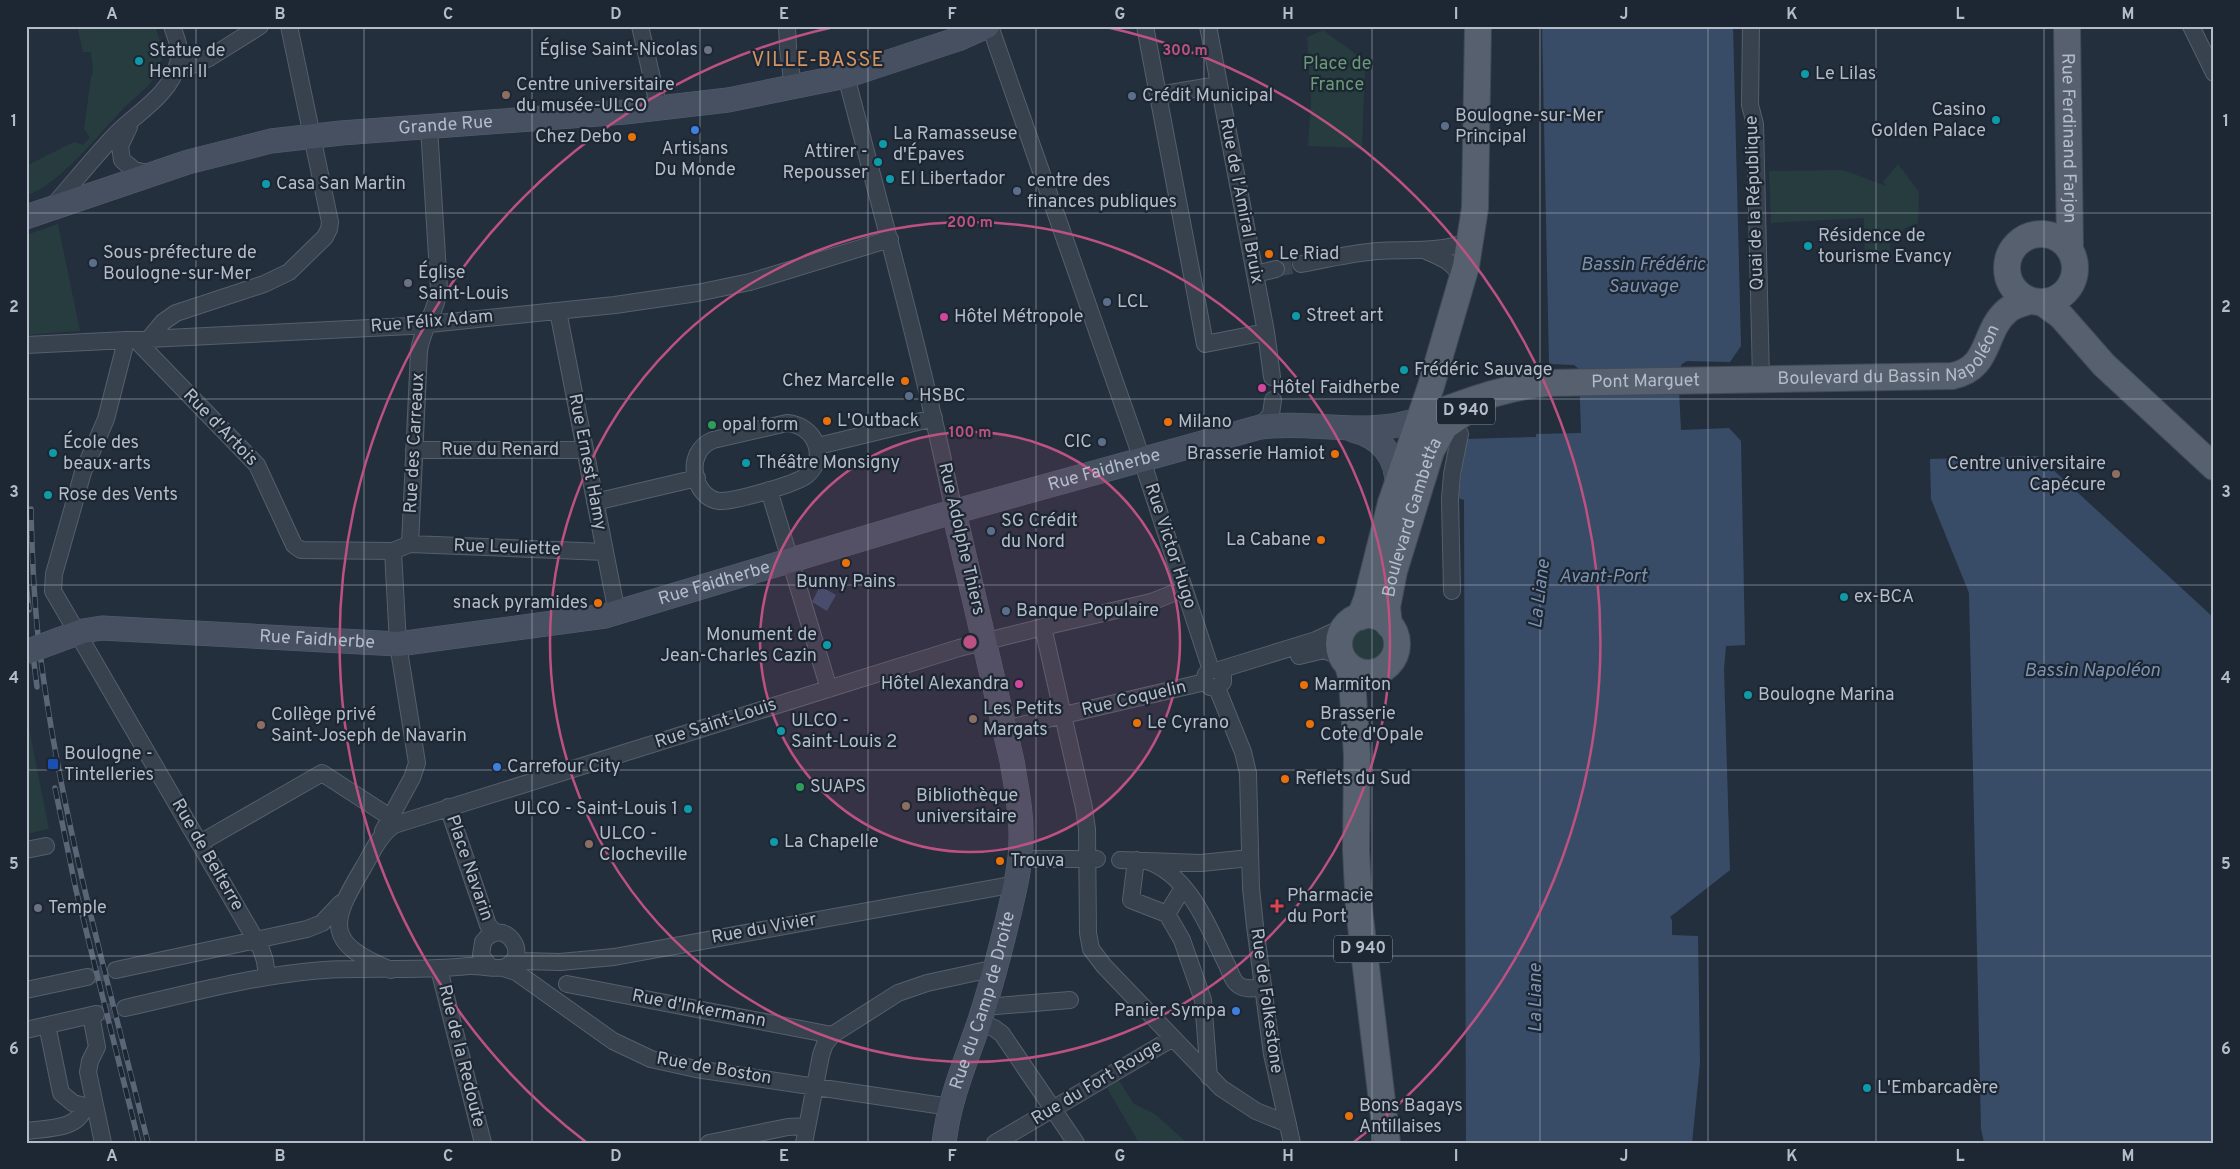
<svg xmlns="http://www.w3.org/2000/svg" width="2240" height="1169" font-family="Overpass,sans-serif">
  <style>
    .green { fill: #263c3f }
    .water { fill: #394c67 }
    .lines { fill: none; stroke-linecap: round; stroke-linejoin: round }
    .street-tunnel { stroke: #3a4453; stroke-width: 16; stroke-dasharray: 16 8; stroke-linecap: butt }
    .street-casing { stroke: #565f6c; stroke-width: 18 }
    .secondary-casing { stroke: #565f6c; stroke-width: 25 }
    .primary-casing { stroke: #414a57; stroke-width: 28 }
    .street { stroke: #38414e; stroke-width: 16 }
    .secondary { stroke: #465061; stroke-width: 24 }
    .primary { stroke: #56606e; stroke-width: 26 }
    .rail-casing { stroke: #5a6575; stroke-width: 5.5 }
    .rail { stroke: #1d2633; stroke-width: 4; stroke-dasharray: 11; stroke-linecap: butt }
    .secondary-bridge-casing { stroke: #565f6c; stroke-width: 25; stroke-linecap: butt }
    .secondary-bridge { stroke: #465061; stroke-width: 24 }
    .grid { fill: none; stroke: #b4bcc9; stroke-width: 1; stroke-opacity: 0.55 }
    .ring { fill: none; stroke: #bd5182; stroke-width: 2.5 }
    .worship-dot { fill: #6b7280; stroke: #1d2633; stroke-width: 2 }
    .culture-dot { fill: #0f9aa8; stroke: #1d2633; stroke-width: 2 }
    .education-dot { fill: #8d6e63; stroke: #1d2633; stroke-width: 2 }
    .service-dot { fill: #5c6f8a; stroke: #1d2633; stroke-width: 2 }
    .shop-dot { fill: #3f7fe0; stroke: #1d2633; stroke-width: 2 }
    .food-dot { fill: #e8710a; stroke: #1d2633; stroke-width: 2 }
    .hotel-dot { fill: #d1479c; stroke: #1d2633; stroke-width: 2 }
    .leisure-dot { fill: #2e9e5b; stroke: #1d2633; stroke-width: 2 }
    .transit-dot { fill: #1a4fb4; stroke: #1d2633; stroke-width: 2 }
    .health-dot { fill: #e0444e; stroke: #1d2633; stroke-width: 2 }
    .labels { text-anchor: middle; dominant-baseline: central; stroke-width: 4.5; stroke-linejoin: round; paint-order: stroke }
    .shield { fill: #1d2633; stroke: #878f9c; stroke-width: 1 }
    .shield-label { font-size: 16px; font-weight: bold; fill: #b4bcc9 }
    .poi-label { font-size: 18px; fill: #b4bcc9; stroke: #1d2633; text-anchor: start }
    .park-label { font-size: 18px; fill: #6b9a76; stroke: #1d2633 }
    .street-label { font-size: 18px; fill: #b4bcc9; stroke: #1d2633 }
    .water-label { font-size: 19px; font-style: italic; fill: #7c92b1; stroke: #1d2633 }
    .quarter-label { font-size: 20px; letter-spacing: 1px; fill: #d59563; stroke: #1d2633 }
    .centre { fill: #bd5182; stroke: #1d2633; stroke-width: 2.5 }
    .ring-label { font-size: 15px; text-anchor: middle; font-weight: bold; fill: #bd5182; stroke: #1d2633; stroke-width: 4.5; stroke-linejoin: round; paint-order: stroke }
    .neatline { fill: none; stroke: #b4bcc9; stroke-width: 2 }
    .grid-label { font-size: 16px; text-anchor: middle; font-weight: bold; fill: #b4bcc9 }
  </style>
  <rect width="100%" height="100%" fill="#242f3e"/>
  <path class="green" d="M77 26H155C161 43 166 57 157 74 149 88 133 98 122 110 97 136 60 184 26 196V166L74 142 83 145 90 137 84 129 91 77 93 73 91 52H83Z
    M1324 30C1339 45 1358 49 1365 70L1362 148 1308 146 1311 100 1307 37Z
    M1898 164 1919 192 1918 223 1905 228 1890 243 1891 261H1865L1864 218 1771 223 1769 171 1843 170 1886 186 1883 182Z
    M58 224 80 331 26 335V235Z
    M1351 645a16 16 0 1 1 32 0a16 16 0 1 1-32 0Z
    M26 713 49 829 26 834Z
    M1118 1079 1134 1104 1155 1114 1187 1143H1139L1107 1088Z"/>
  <path class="water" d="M1542 26H1733L1741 346 1730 362 1687 361 1682 364 1678 372 1681 430 1729 428 1741 441 1745 645 1726 646 1724 669 1730 870 1670 917 1672 920V935L1698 936 1700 1063 1692 1143H1466L1464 500 1458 498 1466 439 1536 437V434L1581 433 1579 369 1574 365 1549 364Z
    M2038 456 2214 618V1143H1984L1981 1128 1969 593 1931 499 1930 459Z
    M820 586 836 595 827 611 812 602Z"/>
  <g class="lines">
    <path class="street-tunnel" d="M1276 269 1301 264
      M87 977 116 970
      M96 1014 125 1008"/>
    <g class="street-casing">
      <path id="street" d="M640 26 659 109
        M787 26 788 48 793 88
        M990 26 1135 439 1211 670
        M1145 26 1205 344 1266 332
        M1208 26 1266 332 1272 377
        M1751 26 1750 105 1755 124 1761 379
        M2191 26 2214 73
        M175 72 209 58 260 26
        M846 76C884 221 924 365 954 512
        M1158 95 1218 85
        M129 127 120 146 122 160 134 170 152 174
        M53 206C74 182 94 157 116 134 138 112 170 95 178 63 182 50 176 38 172 26
        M1426 251C1443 258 1458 264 1462 283
        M1301 264C1327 259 1352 253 1378 251 1412 249 1438 253 1471 241
        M1255 274 1276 269
        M558 311 617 613
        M136 340 257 465 294 545 301 550 393 551 410 544 605 552
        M148 340 163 322 176 313 264 284 289 272 325 237 329 229 330 222 289 26
        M126 341 106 419 83 472 54 574 53 591 261 949 265 961 267 977
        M26 345 410 326 615 305 697 293 750 282 890 239
        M787 423C814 425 829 456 807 475 797 484 733 502 719 501 693 498 683 452 713 440Z
        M1260 427 1271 414 1273 400
        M818 446 934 418
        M414 450H585
        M769 490 829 689
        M595 502 697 478
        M410 544 419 351C422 328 437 311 439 289L429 127
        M1452 591 1450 499 1452 474 1460 434
        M1043 627 1151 602 1184 589
        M1299 656 1324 650 1342 657
        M1219 670 1223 676V682L1217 688 1210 687 1204 680 1206 674 1210 670H1219L1316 640 1346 626
        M1217 688 1243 752 1248 773 1251 888 1255 926 1272 1054 1292 1143
        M1004 729 1205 682
        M448 807 488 925 496 933
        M383 831 412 778 417 763 398 644 393 551
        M200 843 322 773 399 823
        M26 850 46 846
        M1020 859H1097
        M1120 860 1201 863 1250 858
        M1136 860 1131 900 1167 914
        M1147 861C1189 875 1208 926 1226 963 1230 970 1232 982 1240 986 1247 990 1255 988 1263 987
        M1183 888 1167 914 1182 940 1203 1000 1209 1077
        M511 963 523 961 560 962 614 957 1016 884
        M503 968 516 972 613 1041 651 1059 696 1069 950 1107
        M439 969 483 1143
        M116 970 307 929 322 923 341 903
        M391 970C324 943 330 923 363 868 372 853 379 835 394 825L959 648 1043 627 1084 808 1087 829 1088 933 1091 949 1104 966 1221 1088 1256 1111 1288 1124
        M567 984 832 1035
        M26 990 87 977
        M984 1007 1070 1000
        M125 1008C187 994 249 977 312 971 364 966 416 972 468 966 479 965 498 970 505 967 533 956 503 914 483 942L481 955 489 966
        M91 1015 97 1047 90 1061 88 1072 103 1143
        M979 1022 994 1028 1002 1034 1076 1143
        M47 1025 61 1093 73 1103 95 1109
        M26 1030 96 1014
        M26 1131C46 1128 79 1130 84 1107
        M709 1143 788 1127 807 1126
        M804 1143 821 1055 825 1044 832 1035 898 993 927 983 996 968
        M995 1143 1173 1038"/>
    </g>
    <g class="secondary-casing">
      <g id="secondary">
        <path id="s1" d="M26 217 188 162 271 141 341 133 625 112 728 100 846 76 958 39 987 26"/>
        <path d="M1353 430C1381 437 1397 456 1397 485"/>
        <path id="s2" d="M61 639 83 631 102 628 398 644 605 616 935 517 1260 427C1313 420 1369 438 1420 419"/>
        <path id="s3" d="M944 1143C949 1099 966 1061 980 1020 991 986 1000 952 1008 918 1014 892 1021 866 1021 839 1022 813 1016 786 1012 761L954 512"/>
      </g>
    </g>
    <g class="primary-casing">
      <g id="primary">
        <path id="s4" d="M2067 26 2070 250"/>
        <circle cx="2041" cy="268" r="34"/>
        <path d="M2043 303 2061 316 2104 365 2214 467"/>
        <path id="s5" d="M1420 419C1462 404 1502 387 1548 383L1952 376C1992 368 1982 331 2008 310 2014 305 2023 303 2030 301"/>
        <circle cx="1368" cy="644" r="29"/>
        <path d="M1360 617 1367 599 1391 503 1431 386 1466 266 1475 208 1478 26"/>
        <path id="s6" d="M1389 625 1387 607 1394 571 1431 451 1445 426 1468 410"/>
        <path d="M1348 665 1352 680 1357 755 1356 850 1359 909 1387 1143"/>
      </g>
    </g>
    <use href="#street" class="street"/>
    <use href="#secondary" class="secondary"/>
    <use href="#primary" class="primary"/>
    <g class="rail-casing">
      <path id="rail" d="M31 509C32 557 34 605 40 653 61 819 108 980 148 1143
        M26 581 29 610
        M32 647 37 687
        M55 788 76 890 139 1143"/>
    </g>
    <use href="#rail" class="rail"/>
    <g class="secondary-bridge-casing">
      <path id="secondary-bridge" d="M26 652 61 639"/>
    </g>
    <use href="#secondary-bridge" class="secondary-bridge"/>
  </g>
  <path class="grid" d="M196 26V1143M364 26V1143M532 26V1143M700 26V1143M868 26V1143M1036 26V1143M1204 26V1143M1372 26V1143M1540 26V1143M1708 26V1143M1876 26V1143M2044 26V1143M26 213H2214M26 399H2214M26 585H2214M26 770H2214M26 956H2214"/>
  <circle cx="970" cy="642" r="210" fill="#bd5182" fill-opacity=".12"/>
  <g class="ring">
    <circle cx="970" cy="642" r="210"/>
    <circle cx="970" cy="642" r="420"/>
    <path d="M586 1142A630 630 0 0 1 834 27M1106 27A630 630 0 0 1 1354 1142"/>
  </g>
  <g class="worship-dot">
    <circle cx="708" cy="50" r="5"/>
    <circle cx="408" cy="283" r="5"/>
    <circle cx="38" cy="908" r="5"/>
  </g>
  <g class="culture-dot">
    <circle cx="139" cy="61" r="5"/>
    <circle cx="1805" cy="74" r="5"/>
    <circle cx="1996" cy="120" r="5"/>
    <circle cx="883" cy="144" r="5"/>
    <circle cx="878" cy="162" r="5"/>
    <circle cx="890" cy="179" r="5"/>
    <circle cx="266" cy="184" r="5"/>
    <circle cx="1808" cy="246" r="5"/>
    <circle cx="1296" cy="316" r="5"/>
    <circle cx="1404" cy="370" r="5"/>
    <circle cx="53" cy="453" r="5"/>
    <circle cx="746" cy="463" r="5"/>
    <circle cx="48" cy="495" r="5"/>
    <circle cx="1844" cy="597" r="5"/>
    <circle cx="827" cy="645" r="5"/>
    <circle cx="1748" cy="695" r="5"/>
    <circle cx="781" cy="731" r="5"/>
    <circle cx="688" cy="809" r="5"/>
    <circle cx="774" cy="842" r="5"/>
    <circle cx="1867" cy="1088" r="5"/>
  </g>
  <g class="education-dot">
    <circle cx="506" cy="95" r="5"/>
    <circle cx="2116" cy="474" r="5"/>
    <circle cx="973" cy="719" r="5"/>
    <circle cx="261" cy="725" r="5"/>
    <circle cx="906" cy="806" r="5"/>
    <circle cx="589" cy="844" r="5"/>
  </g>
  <g class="service-dot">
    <circle cx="1132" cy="96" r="5"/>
    <circle cx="1445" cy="126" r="5"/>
    <circle cx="1017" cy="191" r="5"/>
    <circle cx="93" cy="263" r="5"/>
    <circle cx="1107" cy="302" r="5"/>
    <circle cx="909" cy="396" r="5"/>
    <circle cx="1102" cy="442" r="5"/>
    <circle cx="991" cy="531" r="5"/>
    <circle cx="1006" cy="611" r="5"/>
  </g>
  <g class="shop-dot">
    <circle cx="695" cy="130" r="5"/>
    <circle cx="497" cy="767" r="5"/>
    <circle cx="1236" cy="1011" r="5"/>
  </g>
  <g class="food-dot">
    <circle cx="632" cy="137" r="5"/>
    <circle cx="1269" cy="254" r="5"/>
    <circle cx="905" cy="381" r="5"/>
    <circle cx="827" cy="421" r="5"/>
    <circle cx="1168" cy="422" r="5"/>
    <circle cx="1335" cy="454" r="5"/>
    <circle cx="1321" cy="540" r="5"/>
    <circle cx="846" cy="563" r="5"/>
    <circle cx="598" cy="603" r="5"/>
    <circle cx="1304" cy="685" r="5"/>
    <circle cx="1137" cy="723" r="5"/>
    <circle cx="1310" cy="724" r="5"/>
    <circle cx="1285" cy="779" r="5"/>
    <circle cx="1000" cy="861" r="5"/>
    <circle cx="1349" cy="1116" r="5"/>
  </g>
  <g class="hotel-dot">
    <circle cx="944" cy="317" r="5"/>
    <circle cx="1262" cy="388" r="5"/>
    <circle cx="1019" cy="684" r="5"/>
  </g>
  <g class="leisure-dot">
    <circle cx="712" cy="425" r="5"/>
    <circle cx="800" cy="787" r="5"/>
  </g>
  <rect class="transit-dot" x="47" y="758" width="12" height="12" rx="2.5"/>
  <path class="health-dot" d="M1274.5 898.5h5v5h5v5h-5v5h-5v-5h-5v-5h5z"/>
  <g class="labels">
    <g class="shield">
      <rect x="1437" y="397.5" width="58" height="27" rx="4"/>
      <rect x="1334" y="935.5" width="58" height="27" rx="4"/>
    </g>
    <g class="shield-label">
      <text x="1466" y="411">D 940</text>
      <text x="1363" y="949">D 940</text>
    </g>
    <g class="poi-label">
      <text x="698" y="50" text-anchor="end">Église Saint-Nicolas</text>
      <text x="149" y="51">Statue de<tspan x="149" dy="21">Henri II</tspan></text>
      <text x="1815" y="74">Le Lilas</text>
      <text x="516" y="85">Centre universitaire<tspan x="516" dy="21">du musée-ULCO</tspan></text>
      <text x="1142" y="96">Crédit Municipal</text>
      <text x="1986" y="110" text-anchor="end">Casino<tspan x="1986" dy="21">Golden Palace</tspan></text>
      <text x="1455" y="116">Boulogne-sur-Mer<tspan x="1455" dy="21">Principal</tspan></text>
      <text x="893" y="134">La Ramasseuse<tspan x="893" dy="21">d'Épaves</tspan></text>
      <text x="622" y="137" text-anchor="end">Chez Debo</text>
      <text x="695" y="149" text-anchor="middle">Artisans<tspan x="695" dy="21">Du Monde</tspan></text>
      <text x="868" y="152" text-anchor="end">Attirer -<tspan x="868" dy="21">Repousser</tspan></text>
      <text x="900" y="179">El Libertador</text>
      <text x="1027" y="181">centre des<tspan x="1027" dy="21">finances publiques</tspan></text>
      <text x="276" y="184">Casa San Martin</text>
      <text x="1818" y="236">Résidence de<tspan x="1818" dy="21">tourisme Evancy</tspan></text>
      <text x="103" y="253">Sous-préfecture de<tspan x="103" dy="21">Boulogne-sur-Mer</tspan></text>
      <text x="1279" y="254">Le Riad</text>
      <text x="418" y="273">Église<tspan x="418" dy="21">Saint-Louis</tspan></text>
      <text x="1117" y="302">LCL</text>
      <text x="1306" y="316">Street art</text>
      <text x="954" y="317">Hôtel Métropole</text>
      <text x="1414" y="370">Frédéric Sauvage</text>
      <text x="895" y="381" text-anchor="end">Chez Marcelle</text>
      <text x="1272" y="388">Hôtel Faidherbe</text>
      <text x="919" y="396">HSBC</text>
      <text x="837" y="421">L'Outback</text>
      <text x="1178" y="422">Milano</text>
      <text x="722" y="425">opal form</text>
      <text x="1092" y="442" text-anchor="end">CIC</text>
      <text x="63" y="443">École des<tspan x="63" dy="21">beaux-arts</tspan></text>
      <text x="1325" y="454" text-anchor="end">Brasserie Hamiot</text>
      <text x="756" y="463">Théâtre Monsigny</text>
      <text x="2106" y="464" text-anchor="end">Centre universitaire<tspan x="2106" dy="21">Capécure</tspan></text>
      <text x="58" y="495">Rose des Vents</text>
      <text x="1001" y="521">SG Crédit<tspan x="1001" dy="21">du Nord</tspan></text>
      <text x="1311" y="540" text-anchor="end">La Cabane</text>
      <text x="846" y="582" text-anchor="middle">Bunny Pains</text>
      <text x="1854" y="597">ex-BCA</text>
      <text x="588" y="603" text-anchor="end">snack pyramides</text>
      <text x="1016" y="611">Banque Populaire</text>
      <text x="817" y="635" text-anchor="end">Monument de<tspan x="817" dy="21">Jean-Charles Cazin</tspan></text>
      <text x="1009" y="684" text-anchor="end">Hôtel Alexandra</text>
      <text x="1314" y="685">Marmiton</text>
      <text x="1758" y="695">Boulogne Marina</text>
      <text x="983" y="709">Les Petits<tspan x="983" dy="21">Margats</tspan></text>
      <text x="1320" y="714">Brasserie<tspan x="1320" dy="21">Cote d'Opale</tspan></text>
      <text x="271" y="715">Collège privé<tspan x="271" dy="21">Saint-Joseph de Navarin</tspan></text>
      <text x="791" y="721">ULCO -<tspan x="791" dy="21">Saint-Louis 2</tspan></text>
      <text x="1147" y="723">Le Cyrano</text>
      <text x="64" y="754">Boulogne -<tspan x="64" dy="21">Tintelleries</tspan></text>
      <text x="507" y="767">Carrefour City</text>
      <text x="1295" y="779">Reflets du Sud</text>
      <text x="810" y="787">SUAPS</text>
      <text x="916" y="796">Bibliothèque<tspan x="916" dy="21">universitaire</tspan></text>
      <text x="678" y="809" text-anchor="end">ULCO - Saint-Louis 1</text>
      <text x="599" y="834">ULCO -<tspan x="599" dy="21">Clocheville</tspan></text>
      <text x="784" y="842">La Chapelle</text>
      <text x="1010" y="861">Trouva</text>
      <text x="1287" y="896">Pharmacie<tspan x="1287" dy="21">du Port</tspan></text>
      <text x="48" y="908">Temple</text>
      <text x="1226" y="1011" text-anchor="end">Panier Sympa</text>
      <text x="1877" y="1088">L'Embarcadère</text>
      <text x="1359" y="1106">Bons Bagays<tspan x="1359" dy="21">Antillaises</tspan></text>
    </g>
    <g class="park-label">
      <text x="1337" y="64">Place de<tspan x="1337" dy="21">France</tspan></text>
    </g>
    <g class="street-label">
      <text stroke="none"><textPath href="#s1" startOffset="432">Grande Rue</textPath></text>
      <text stroke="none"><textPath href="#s4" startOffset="112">Rue Ferdinand Farjon</textPath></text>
      <text transform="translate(1241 201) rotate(79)">Rue de l'Amiral Bruix</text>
      <text transform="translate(1755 203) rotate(-92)">Quai de la République</text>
      <text transform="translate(432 322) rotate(-5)">Rue Félix Adam</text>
      <text stroke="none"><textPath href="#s5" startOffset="485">Boulevard du Bassin Napoléon</textPath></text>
      <text stroke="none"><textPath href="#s5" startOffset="231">Pont Marguet</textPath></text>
      <text transform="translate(220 428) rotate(46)">Rue d'Artois</text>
      <text transform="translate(415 443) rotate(-87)">Rue des Carreaux</text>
      <text x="500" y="450">Rue du Renard</text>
      <text transform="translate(587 462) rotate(79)">Rue Ernest Hamy</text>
      <text stroke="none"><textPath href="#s2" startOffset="1068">Rue Faidherbe</textPath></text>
      <text stroke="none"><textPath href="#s6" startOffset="111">Boulevard Gambetta</textPath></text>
      <text transform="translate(961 539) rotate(77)">Rue Adolphe Thiers</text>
      <text transform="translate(1170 546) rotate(72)">Rue Victor Hugo</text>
      <text transform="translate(507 548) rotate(2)">Rue Leuliette</text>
      <text stroke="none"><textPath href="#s2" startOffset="662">Rue Faidherbe</textPath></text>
      <text stroke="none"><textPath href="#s2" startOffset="258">Rue Faidherbe</textPath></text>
      <text transform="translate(1134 699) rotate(-13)">Rue Coquelin</text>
      <text transform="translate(716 724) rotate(-18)">Rue Saint-Louis</text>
      <text transform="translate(207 855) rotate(60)">Rue de Belterre</text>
      <text transform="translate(469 868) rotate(71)">Place Navarin</text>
      <text transform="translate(764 929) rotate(-10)">Rue du Vivier</text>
      <text stroke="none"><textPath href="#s3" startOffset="148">Rue du Camp de Droite</textPath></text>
      <text transform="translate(1266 1001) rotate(82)">Rue de Folkestone</text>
      <text transform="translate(699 1009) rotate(11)">Rue d'Inkermann</text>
      <text transform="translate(461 1056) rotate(76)">Rue de la Redoute</text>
      <text transform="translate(714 1069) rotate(10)">Rue de Boston</text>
      <text transform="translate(1097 1083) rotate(-31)">Rue du Fort Rouge</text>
    </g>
    <g class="water-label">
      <text x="1643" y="265">Bassin Frédéric<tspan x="1643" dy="22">Sauvage</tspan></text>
      <text x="1603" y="577">Avant-Port</text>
      <text transform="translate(1540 594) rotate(-83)">La Liane</text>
      <text x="2092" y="671">Bassin Napoléon</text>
      <text transform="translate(1536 998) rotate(-90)">La Liane</text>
    </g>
    <g class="quarter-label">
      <text x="818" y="61">VILLE-BASSE</text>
    </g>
  </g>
  <circle cx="970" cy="642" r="8" class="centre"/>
  <g class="ring-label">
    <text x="1185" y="55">300 m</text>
    <text x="970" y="227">200 m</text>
    <text x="970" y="437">100 m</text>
  </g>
  <rect width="2240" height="1169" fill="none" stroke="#1d2633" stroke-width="55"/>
  <rect x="28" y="28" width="2184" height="1114" class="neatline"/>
  <g class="grid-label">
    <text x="112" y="19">A</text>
    <text x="280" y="19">B</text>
    <text x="448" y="19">C</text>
    <text x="616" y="19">D</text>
    <text x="784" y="19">E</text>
    <text x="952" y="19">F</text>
    <text x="1120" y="19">G</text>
    <text x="1288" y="19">H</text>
    <text x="1456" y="19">I</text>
    <text x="1624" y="19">J</text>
    <text x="1792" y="19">K</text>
    <text x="1960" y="19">L</text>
    <text x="2128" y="19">M</text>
    <text x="14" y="126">1</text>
    <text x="2226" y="126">1</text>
    <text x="14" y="312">2</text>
    <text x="2226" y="312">2</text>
    <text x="14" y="497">3</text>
    <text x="2226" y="497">3</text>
    <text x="14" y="683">4</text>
    <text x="2226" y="683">4</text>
    <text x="14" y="869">5</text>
    <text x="2226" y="869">5</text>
    <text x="14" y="1054">6</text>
    <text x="2226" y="1054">6</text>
    <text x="112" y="1161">A</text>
    <text x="280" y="1161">B</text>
    <text x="448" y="1161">C</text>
    <text x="616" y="1161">D</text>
    <text x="784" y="1161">E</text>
    <text x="952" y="1161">F</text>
    <text x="1120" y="1161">G</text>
    <text x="1288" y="1161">H</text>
    <text x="1456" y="1161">I</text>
    <text x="1624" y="1161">J</text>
    <text x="1792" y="1161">K</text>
    <text x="1960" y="1161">L</text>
    <text x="2128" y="1161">M</text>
  </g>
</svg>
